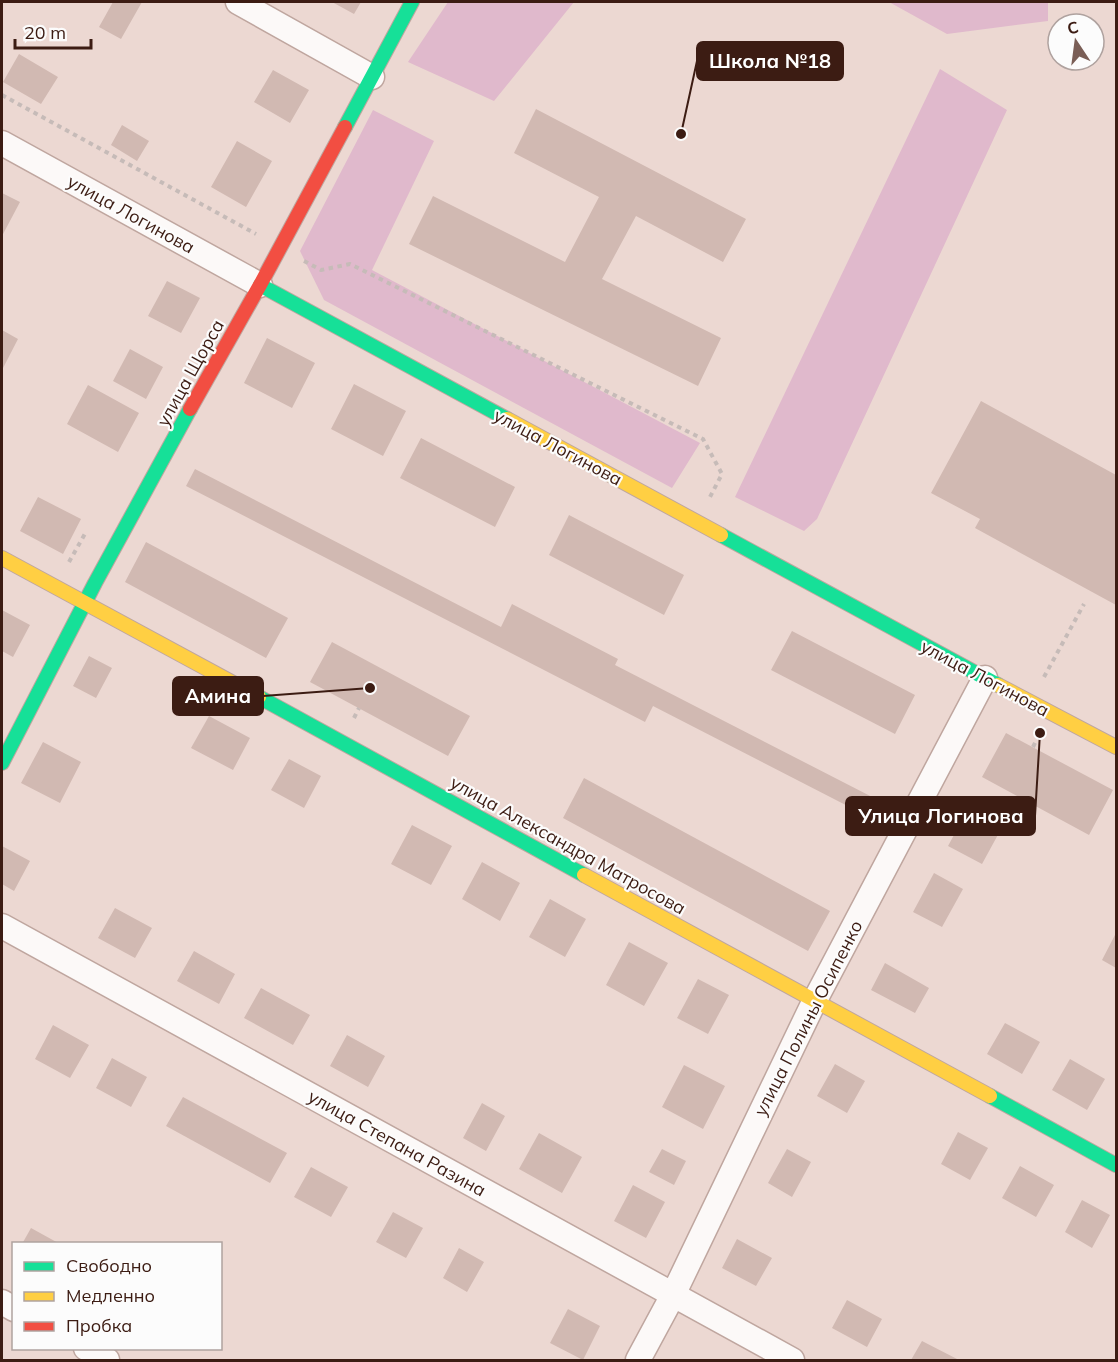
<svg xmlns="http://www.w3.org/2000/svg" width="1118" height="1362" font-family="Mulish,sans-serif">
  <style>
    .green { fill: #e0b9cc }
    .building { fill: #d1b9b2 }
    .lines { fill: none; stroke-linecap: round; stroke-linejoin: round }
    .street-casing { stroke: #bfa69f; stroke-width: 27 }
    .fast-casing { stroke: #bfa69f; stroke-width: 16 }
    .slow-casing { stroke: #bfa69f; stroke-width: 16 }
    .jam-casing { stroke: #bfa69f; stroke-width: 16 }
    .path { stroke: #c6bbb8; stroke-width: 4; stroke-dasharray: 4.5 4.5; stroke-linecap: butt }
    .street { stroke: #fcf9f8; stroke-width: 24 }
    .fast { stroke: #16e098; stroke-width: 14 }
    .slow { stroke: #ffcf43; stroke-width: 14 }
    .jam { stroke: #f24e42; stroke-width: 14 }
    .labels { text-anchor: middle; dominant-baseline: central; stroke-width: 4.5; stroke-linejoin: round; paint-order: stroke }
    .street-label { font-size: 18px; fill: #3c1c13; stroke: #fcfcfc }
    .leader { fill: none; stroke: #3c1c13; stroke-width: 2 }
    .callout-dot { fill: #3c1c13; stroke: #fcfcfc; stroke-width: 2 }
    .callout { fill: #3c1c13; stroke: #3c1c13; stroke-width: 2 }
    .callout-label { font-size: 20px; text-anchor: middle; font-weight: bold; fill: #fff }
  </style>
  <rect width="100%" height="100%" fill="#ecd8d2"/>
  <path class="green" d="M448 2H574L494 101 408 62Z
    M889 2H1048V21L947 34Z
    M940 69 1007 110 817 519 804 531 735 497Z
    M373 110 434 141 372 270 700 443 672 488 324 300 300 251Z"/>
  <path class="building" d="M113 2H142L121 39 99 27Z
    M332 2H361L354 14Z
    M19 54 58 77 41 104 3 82Z
    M273 70 309 90 290 123 254 102Z
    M536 109 746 219 723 262 636 216 602 279 721 338 698 386 409 244 433 196 565 262 599 197 514 153Z
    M122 125 149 141 137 161 111 145Z
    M237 141 272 161 246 207 211 187Z
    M2 193 20 202 2 236Z
    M167 281 200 298 181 333 148 316Z
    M2 330 18 339 2 370Z
    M267 338 315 363 292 408 244 383Z
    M130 349 163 367 146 399 113 381Z
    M354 384 406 411 383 456 331 429Z
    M88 385 139 413 118 452 67 424Z
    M981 401 1116 475V605L975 528 980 519 931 493Z
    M421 438 515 487 495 527 400 478Z
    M195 469 501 627 512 604 618 659 615 665 878 800 869 817 653 706 645 722 186 486Z
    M38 497 81 519 63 554 20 531Z
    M569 515 684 575 664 615 549 555Z
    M146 542 288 618 266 658 125 582Z
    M2 610 30 625 13 657 2 651Z
    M792 631 915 695 895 734 771 670Z
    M332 642 470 716 448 756 310 682Z
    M89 656 112 668 96 698 73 686Z
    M209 716 250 738 233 770 191 748Z
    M1006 733 1113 790 1089 835 982 777Z
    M43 742 81 762 60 803 21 783Z
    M289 759 321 776 304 808 271 790Z
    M584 778 830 911 808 951 563 818Z
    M966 813 1000 831 982 864 948 846Z
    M412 825 452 846 431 885 391 864Z
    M2 846 30 861 14 891 2 884Z
    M482 862 520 883 500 921 462 899Z
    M934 873 963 889 942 927 913 912Z
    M550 899 586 919 565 957 529 937Z
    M115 908 152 928 135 958 98 938Z
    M1116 933V968L1102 960Z
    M629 942 668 963 644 1006 606 985Z
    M194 951 235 974 219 1004 177 981Z
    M885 963 929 988 915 1013 871 990Z
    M698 979 729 995 708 1034 677 1018Z
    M261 988 310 1015 293 1045 244 1018Z
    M1005 1023 1040 1042 1022 1074 987 1054Z
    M53 1025 89 1045 70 1078 35 1059Z
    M347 1035 385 1056 368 1087 330 1066Z
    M112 1058 147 1077 131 1107 96 1088Z
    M1070 1059 1105 1079 1087 1110 1052 1090Z
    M835 1064 865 1081 847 1113 817 1096Z
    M684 1065 725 1086 703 1129 662 1107Z
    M183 1097 287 1153 270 1183 166 1126Z
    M482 1103 505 1116 486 1151 463 1138Z
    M958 1132 988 1148 970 1180 941 1164Z
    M539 1133 582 1157 562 1193 519 1169Z
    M662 1149 686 1161 674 1185 649 1172Z
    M787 1149 811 1162 792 1197 768 1183Z
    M1020 1166 1054 1185 1036 1217 1002 1198Z
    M311 1167 348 1187 331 1217 294 1197Z
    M633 1185 665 1202 646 1238 614 1221Z
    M1082 1200 1110 1215 1092 1248 1065 1232Z
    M393 1212 423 1228 406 1258 376 1242Z
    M31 1228 60 1244H22Z
    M737 1239 772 1258 756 1286 722 1268Z
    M459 1248 484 1262 467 1292 443 1278Z
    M847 1300 882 1319 867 1347 832 1328Z
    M568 1309 600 1326 583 1360 550 1343Z
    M922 1341 959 1360H911Z"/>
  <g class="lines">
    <g class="street-casing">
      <path id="street" d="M238 2 372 77
        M2 143 260 285
        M2 926 792 1360
        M2 1302 14 1309
        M86 1348 107 1360
        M638 1360 673 1295 815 1000 985 678"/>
    </g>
    <g class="fast-casing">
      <path id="fast" d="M345 127 412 2
        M260 285 507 419
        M721 535 998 685
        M259 697 584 875
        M2 763 95 583 190 409
        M990 1096 1116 1165"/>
    </g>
    <g class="slow-casing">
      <path id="slow" d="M507 419 721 535
        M2 558 259 697
        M998 685 1116 747
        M584 875 990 1096"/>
    </g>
    <g class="jam-casing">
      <path id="jam" d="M190 409 260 285 345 127"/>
    </g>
    <path class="path" d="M2 95 256 234
      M304 261 321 270 350 264 703 439 722 474 710 497
      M69 562 86 532
      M1044 677 1084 604
      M354 718 359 708
      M1033 747 1038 737"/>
    <use href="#street" class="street"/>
    <use href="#fast" class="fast"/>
    <use href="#slow" class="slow"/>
    <use href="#jam" class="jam"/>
  </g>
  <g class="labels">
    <g class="street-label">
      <text transform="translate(131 214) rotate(29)">улица Логинова</text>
      <text transform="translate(190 373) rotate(-61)">улица Щорса</text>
      <text transform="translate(558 447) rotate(28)">улица Логинова</text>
      <text transform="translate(985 678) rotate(28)">улица Логинова</text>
      <text transform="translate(568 845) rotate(29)">улица Александра Матросова</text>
      <text transform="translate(808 1018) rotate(-63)">улица Полины Осипенко</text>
      <text transform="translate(397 1143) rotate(29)">улица Степана Разина</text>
    </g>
  </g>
  <path class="leader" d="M681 134L697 61M370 688L263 696M1040 733L1035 816"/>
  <g class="callout-dot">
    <circle cx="681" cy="134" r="6"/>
    <circle cx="370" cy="688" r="6"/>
    <circle cx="1040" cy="733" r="6"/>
  </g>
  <g class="callout">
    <rect x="697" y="42" width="146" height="38" rx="6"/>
    <rect x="173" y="677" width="90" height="38" rx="6"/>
    <rect x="846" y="797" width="189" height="38" rx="6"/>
  </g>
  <g class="callout-label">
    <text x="770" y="68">Школа №18</text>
    <text x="218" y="703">Амина</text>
    <text x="941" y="823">Улица Логинова</text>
  </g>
  <rect width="1118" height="1362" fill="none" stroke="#3c1c13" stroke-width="6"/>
  <rect x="12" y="1242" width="210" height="108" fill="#fcfcfc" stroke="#afa29f" stroke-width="1.5"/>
  <rect x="24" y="1262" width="30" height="9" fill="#16e098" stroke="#afa29f" stroke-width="1.5"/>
  <text x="66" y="1272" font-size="18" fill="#3c1c13">Свободно</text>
  <rect x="24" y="1292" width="30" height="9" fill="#ffcf43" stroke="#afa29f" stroke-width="1.5"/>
  <text x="66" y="1302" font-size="18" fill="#3c1c13">Медленно</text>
  <rect x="24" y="1322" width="30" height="9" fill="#f24e42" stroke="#afa29f" stroke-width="1.5"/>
  <text x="66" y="1332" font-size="18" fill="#3c1c13">Пробка</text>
  <g transform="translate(1076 42) rotate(347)"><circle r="28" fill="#fcfcfc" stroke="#afa29f" stroke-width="1.5"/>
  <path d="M0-4.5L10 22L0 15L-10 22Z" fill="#7a5e56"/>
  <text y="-9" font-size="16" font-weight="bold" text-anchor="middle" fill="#3c1c13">С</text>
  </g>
  <path d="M15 39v9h76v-9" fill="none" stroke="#3c1c13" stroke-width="3"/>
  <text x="24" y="39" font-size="18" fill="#3c1c13" stroke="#fcfcfc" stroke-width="4.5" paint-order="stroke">20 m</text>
</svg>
